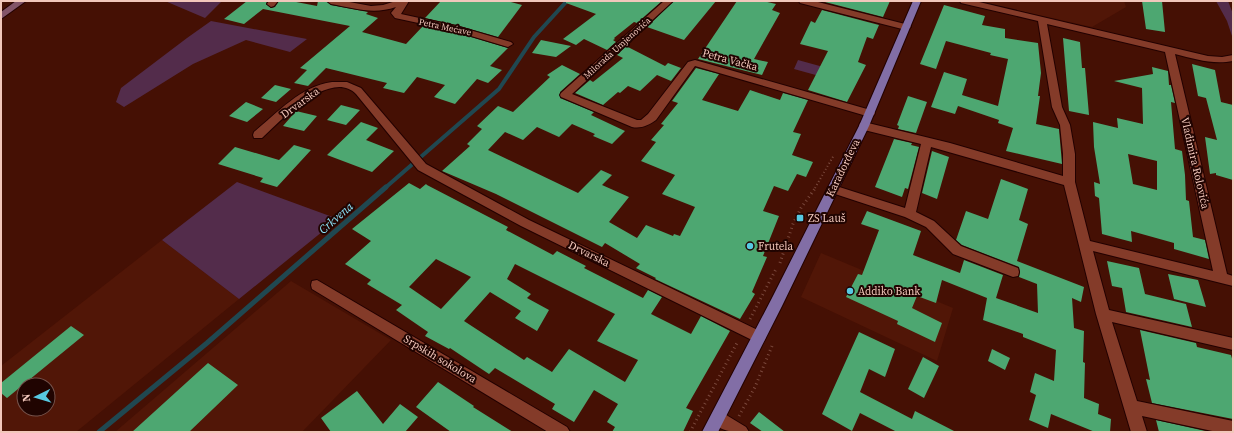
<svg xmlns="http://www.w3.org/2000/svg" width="1234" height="433" font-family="'Source Serif 4',serif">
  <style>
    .built { fill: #511607; fill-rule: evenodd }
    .green { fill: #532c4b }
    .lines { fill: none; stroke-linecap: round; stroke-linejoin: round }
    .stream-far1 { stroke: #204851; stroke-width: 4 }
    .stream { stroke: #204851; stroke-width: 5 }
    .building { fill: #4da771; fill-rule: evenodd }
    .street-casing { stroke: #220100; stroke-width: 2 }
    .secondary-casing { stroke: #220100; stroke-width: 2 }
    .primary-casing { stroke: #220100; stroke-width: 2 }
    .path-far1 { stroke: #7a483c; stroke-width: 2; stroke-dasharray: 1 2.5; stroke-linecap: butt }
    .path { stroke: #7a483c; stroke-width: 3; stroke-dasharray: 1 3.5; stroke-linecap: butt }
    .street { fill: #843b29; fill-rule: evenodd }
    .secondary { fill: #835468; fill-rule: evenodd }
    .primary { fill: #826ea6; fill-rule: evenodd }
    .poi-dot { fill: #57c9e2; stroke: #200401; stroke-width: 1.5 }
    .labels { text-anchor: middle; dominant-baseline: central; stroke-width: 4; stroke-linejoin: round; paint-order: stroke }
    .far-street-label { font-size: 9px; fill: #f2c7bb; stroke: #200401 }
    .street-label { font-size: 11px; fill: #f2c7bb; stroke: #200401 }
    .poi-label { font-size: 11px; fill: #f2c7bb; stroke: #200401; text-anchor: start }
    .water-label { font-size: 12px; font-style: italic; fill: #8de5fa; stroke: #200401 }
  </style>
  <rect width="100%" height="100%" fill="#451004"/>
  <path class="built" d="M976 1H1124L1126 7 1092 27Z
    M162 240 239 299 76 432H1V366ZM24 385H48V409H24Z
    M821 253 953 308 937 361 801 297Z
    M291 281 391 340 302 432H115Z"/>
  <path class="green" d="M165 1H222L205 18Z
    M1216 1H1228L1233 14V39L1227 21Z
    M211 21 307 39 290 52 246 40 193 64 124 107 116 102 121 88 187 38Z
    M798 60 845 73 841 82 794 69Z
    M237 182 338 219 239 299 162 240Z"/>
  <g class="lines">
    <path class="stream-far1" d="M385 188 499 89 534 37 567 1"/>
    <path class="stream" d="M99 432 207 343 386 187"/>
  </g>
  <path class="building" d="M247 1H267L266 4 271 8 275 7 279 1H291L317 6 318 1H326L331 5 368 12 366 14 378 18 362 32 406 44 423 26 451 31 508 48 490 66 502 70 488 83 477 79 455 104 434 97 445 85 417 77 404 93 383 88 387 83 326 68 308 86 294 83 307 70 300 68 350 26 263 9 244 24 224 19Z
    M441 1H507L522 5 498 37 456 25 425 18Z
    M566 1H662L637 23 634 22 614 38 615 39 613 40 616 42 607 50 584 39 576 45 563 39 596 14 566 3Z
    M674 1H716L684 40 647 27Z
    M737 1H763L776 4 772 10 780 13 754 59 768 62 762 75 698 59Z
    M826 1H890L883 17 825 2Z
    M1142 1H1162L1165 32 1146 29Z
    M944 5 985 16 982 25 1005 29V38L1038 43 1041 73 1038 96H1040L1036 124 1059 129 1062 164 1006 151 1013 128 998 123 999 120 958 106 955 114 931 107 944 72 967 79 962 95 998 106 1008 59 990 55 991 53 946 41 936 69 920 64Z
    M822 10 879 25 873 39 867 37 858 62 866 65 847 102 808 90 828 51 800 44 811 21 815 23Z
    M1063 38 1080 42 1082 68H1085L1089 115 1069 111Z
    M541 40 571 46 556 57 532 53Z
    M626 46 665 66 668 63 681 68 671 81 657 75 640 91 628 86 620 93 618 92 603 105 575 93 590 80 593 82 623 58 617 55Z
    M1192 64 1215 70 1221 102 1233 105V180L1216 175V173L1210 174 1205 137 1217 140 1206 98 1198 96Z
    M562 65 580 74 560 92V98L594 112 591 115 625 131 612 144 593 136 595 134 572 124 559 137 537 127 523 140 505 132 488 150 578 193 601 170 612 175 602 185 629 197 609 222 637 238 646 225 673 236 674 234 680 236 695 207 662 194 675 175 641 161 656 142 651 140 664 125 661 124 678 103 672 101 696 68 719 74 702 100 738 111 750 90 780 100 783 93 808 100 793 132 801 134 792 155 813 162 806 177 797 174 788 191 774 186 763 211 779 216 763 256 767 257 752 292 755 294 740 319 655 279 656 278 636 268 640 264 605 243 602 247 496 194 442 171 470 146 467 144 482 129 477 126 498 106 513 112 550 77 547 75Z
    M1152 67 1168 71 1169 85H1171L1175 103 1171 102 1175 149 1182 151 1185 175 1186 200 1189 201 1193 237 1205 240 1209 259 1174 249V243L1131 231 1132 242 1102 234 1099 198 1095 196 1094 182 1100 184 1094 147 1093 122 1118 128 1117 118 1143 124 1142 88 1114 81 1153 74ZM1128 154 1157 161V190L1133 184Z
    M275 85 291 89 276 102 261 98Z
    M908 96 927 102 916 133 898 129 899 126 897 125Z
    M246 102 263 109 247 122 229 116Z
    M341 105 360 110 346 125 327 120Z
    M296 111 317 116 304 131 283 126Z
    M361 122 378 128 366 140 394 151 372 172 327 155Z
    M894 139 912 143 911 145 919 147 908 189 905 188 902 197 875 187Z
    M294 145 311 150 277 187 260 182 263 178 218 164 235 147 279 160Z
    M932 151 949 157 937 199 922 193Z
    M1001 179 1028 189 1019 220 1028 224 1017 261 1084 287 1081 302 1072 298 1074 328 1084 331 1083 362 1085 363 1084 398 1099 404 1098 414 1111 419 1110 432H1095L1051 414 1048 428 1029 420 1036 395 1030 392 1035 373 1054 381 1056 350 1023 337V334L983 320 987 298 942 280 936 303 917 296 912 308 942 323 935 342 897 324 898 321 846 297 858 274 862 275 879 230 861 224 867 211 921 231 913 255 960 273 964 260 1003 275 996 298 1038 313 1037 284 1019 277 1020 272 1019 267 962 245 956 240 966 211 988 219Z
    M409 183 420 189 426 184 427 185 508 227 506 230 553 255 557 251 586 266 584 268 643 298 648 290 662 297 651 314 691 334 701 316 730 331 686 408 693 411 683 432H612L615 427 607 422 618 404 594 390 574 422 552 409 555 404 495 368 489 374 450 348 449 349 425 336 428 332 396 310 402 305 367 284 371 280 345 264 371 241 352 229ZM436 259 471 277 441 309 409 287ZM515 264 615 314 597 341 638 360 625 382 569 349 552 372 527 357 524 360 464 321 490 292 521 311 515 318 537 331 549 310 527 298 531 294 507 279Z
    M1107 261 1139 268 1145 294 1186 304 1192 327 1126 312 1122 288 1112 286Z
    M1168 274 1198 280 1206 307 1174 299Z
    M71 326 84 335 7 398 1 393V383Z
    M1140 330 1196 343 1197 347 1231 355 1233 362V419L1152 403 1146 379 1150 380Z
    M859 332 895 349 885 377 869 369 860 392 912 419 915 411 956 432H897L860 413 852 431 822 414Z
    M992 349 1010 358 1005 370 988 361Z
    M923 357 939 366 924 398 908 389Z
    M208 363 238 385 189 432H132Z
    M438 382 474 406 473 407 513 432H451L416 407Z
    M357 391 383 424 400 404 418 417 405 432H331L321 418Z
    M759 412 785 432H763L750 423Z
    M1156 420 1210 432H1159Z"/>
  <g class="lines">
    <g class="street-casing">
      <path id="street" d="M269 1H278L274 6 271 7 267 4Z
        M327 1H344L371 6 383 5 396 1H409L401 14 456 26 511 42 513 44 508 47 451 30 395 18 391 13 396 7C373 15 354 8 331 4Z
        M664 1H673L572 94 637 120H641L648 114 688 62 695 60 874 111 875 113 874 115 870 117 695 66 656 120C649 125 641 129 632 127L561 97 560 95 561 93Z
        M799 1H814L909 25 911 27 906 30 800 3Z
        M960 1H975L1208 56 1222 57 1233 55V61C1213 65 1195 59 1175 54L1227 274 1233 276V286L1093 251 1109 310 1233 338V350L1112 322 1137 401 1233 421V432H1217L1142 416 1147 432H1131L1096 314 1064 185 931 147 916 212 934 221 961 246 1018 268 1019 272 1018 276 1013 277 953 254 926 227 905 217 829 192 827 189 829 186 833 185 905 208 921 144 860 129 859 126 860 123 864 122 950 143 1063 176V154L1060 125 1052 107 1038 21 961 3ZM1047 24 1165 52 1213 271 1090 241 1075 182V154L1070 125 1062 107Z
        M332 82H347L361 88 426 164 529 220 764 333 766 337 764 341 759 343 754 341 521 226 418 170 356 94C331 68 280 121 262 138H254L253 135 254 132C277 113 301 86 332 82Z
        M317 280 567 427 570 432H548L312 289 311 285 312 281Z
        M718 410 746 427 749 432C734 432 717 433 711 417L713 412Z"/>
    </g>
    <g class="secondary-casing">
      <path id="secondary" d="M16 1H26L1 19V12Z"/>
    </g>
    <g class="primary-casing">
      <path id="primary" d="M913 1H921L869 126 782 306 718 432H702L772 298 859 126Z"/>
    </g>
    <path class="path-far1" d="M815 188 834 155"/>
    <path class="path" d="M780 263 793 224 801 208 816 187
      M750 319 776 269
      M739 416 755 387 772 346
      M690 432 738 341"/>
    <use href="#street" class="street"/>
    <use href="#secondary" class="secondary"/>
    <use href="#primary" class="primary"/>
  </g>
  <g class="poi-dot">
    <rect x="796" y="214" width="8" height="8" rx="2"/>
    <circle cx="750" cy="246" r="4"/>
    <circle cx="850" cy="291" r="4"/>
  </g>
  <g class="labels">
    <g class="far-street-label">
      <text transform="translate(445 27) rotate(12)">Petra Mećave</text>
      <text transform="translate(617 48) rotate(-42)">Milorada Umjenovića</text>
    </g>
    <g class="street-label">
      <text transform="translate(730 60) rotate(15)">Petra Vačka</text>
      <text transform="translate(300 103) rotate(-36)">Drvarska</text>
      <text transform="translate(1195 163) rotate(77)">Vladimira Rolovića</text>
      <text transform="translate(843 168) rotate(-64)">Karađorđeva</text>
      <text transform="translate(589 254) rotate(26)">Drvarska</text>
      <text transform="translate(440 359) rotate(31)">Srpskih sokolova</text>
    </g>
    <g class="poi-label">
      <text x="808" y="218">ZS Lauš</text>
      <text x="758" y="246">Frutela</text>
      <text x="858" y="291">Addiko Bank</text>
    </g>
    <g class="water-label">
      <text transform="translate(336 218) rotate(-41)">Crkvena</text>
    </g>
  </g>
  <rect width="1234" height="433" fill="none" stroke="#f2c7bb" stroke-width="4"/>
  <g transform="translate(36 397) rotate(265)"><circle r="19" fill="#200401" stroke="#74524b"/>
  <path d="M0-3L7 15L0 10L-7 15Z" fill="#57c9e2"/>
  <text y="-6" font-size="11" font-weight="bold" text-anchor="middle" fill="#f2c7bb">N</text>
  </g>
</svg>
